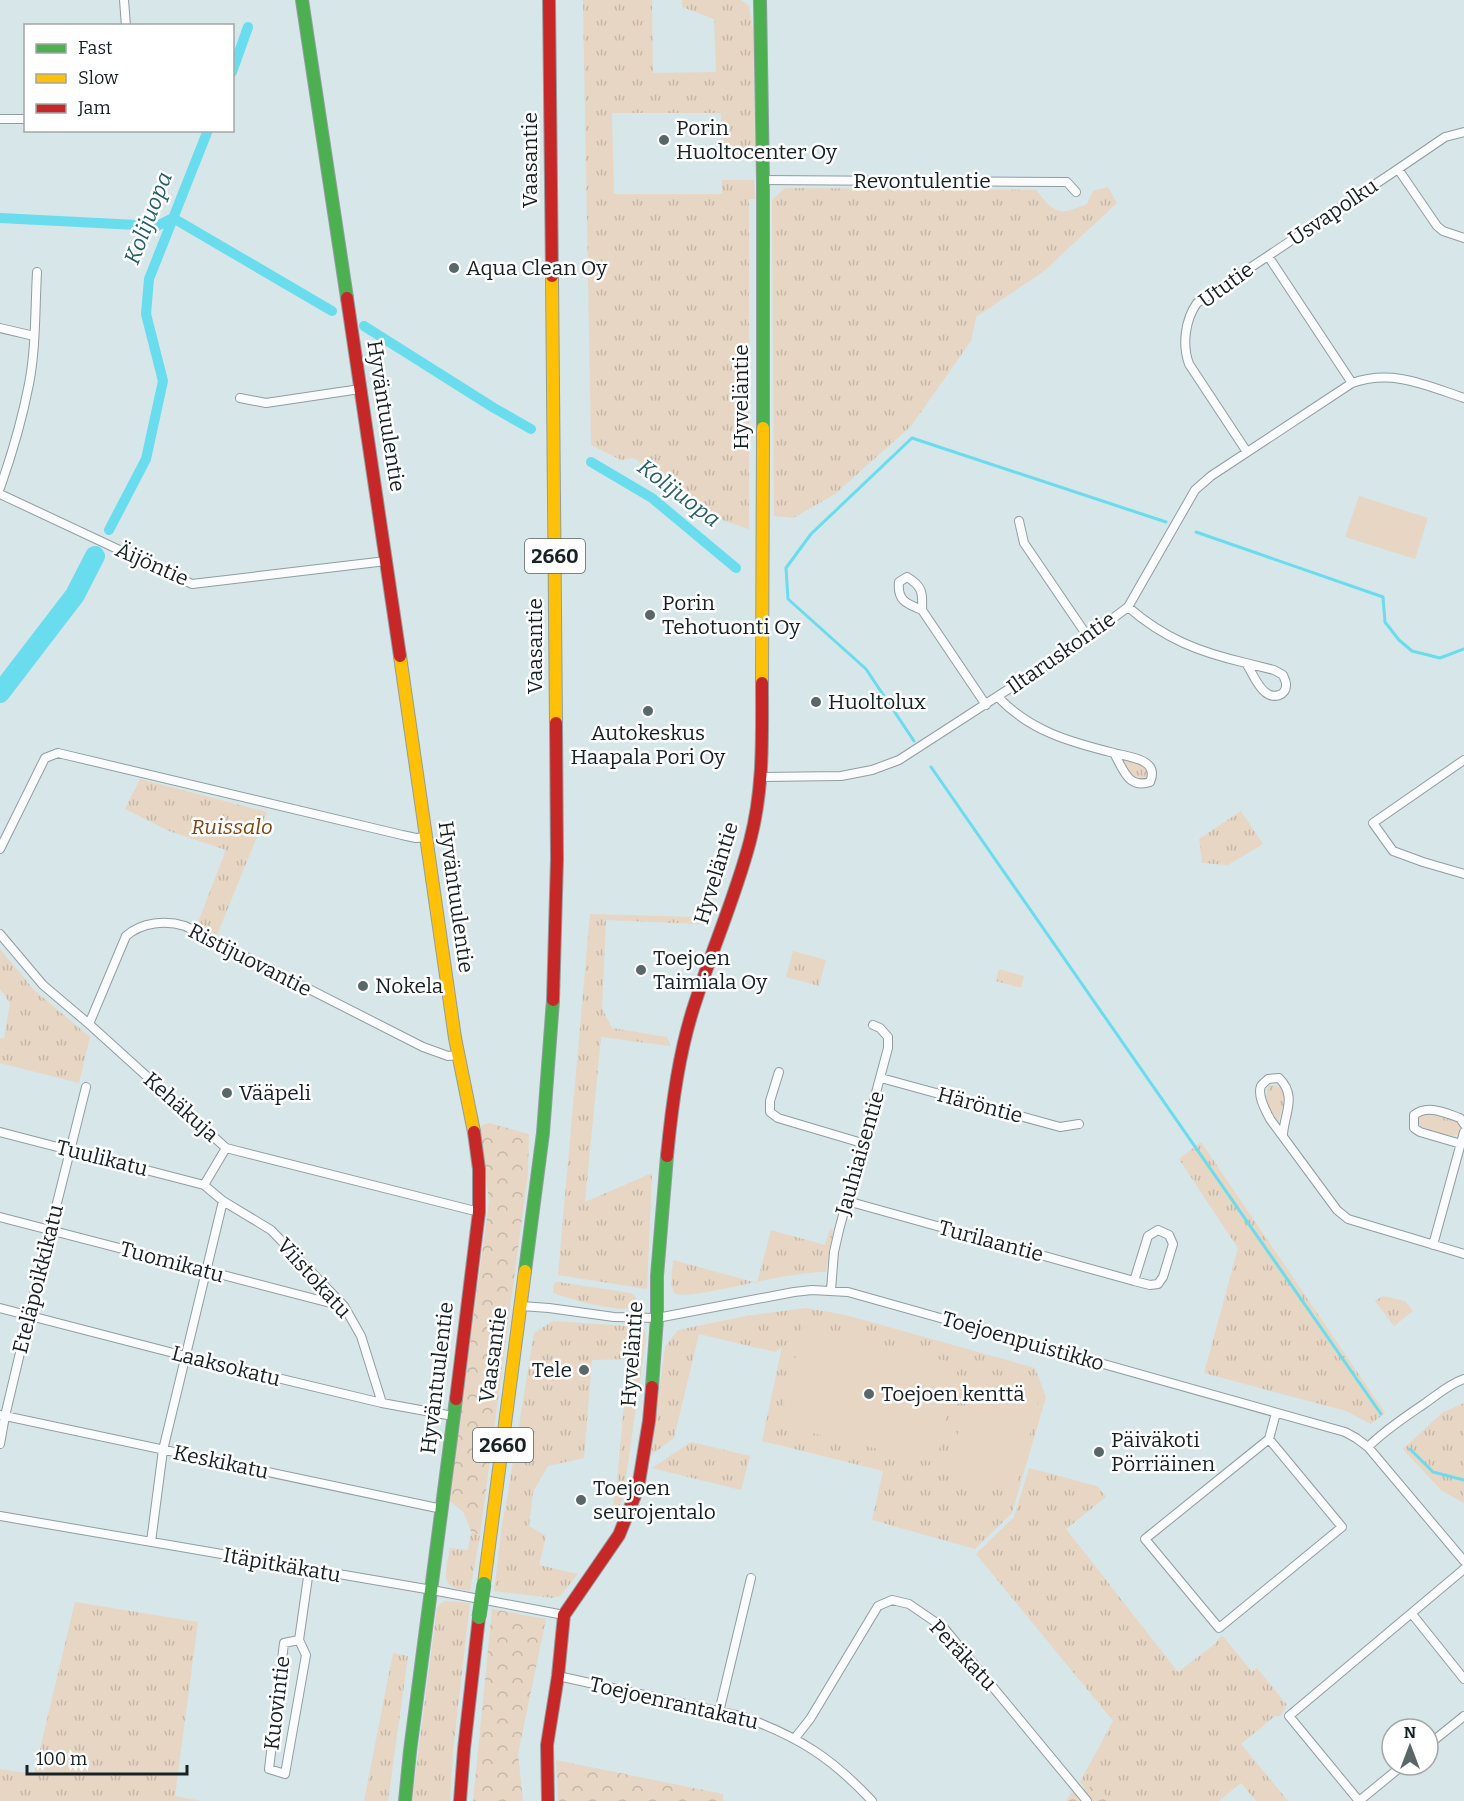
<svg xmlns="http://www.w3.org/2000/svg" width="1464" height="1801" font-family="Bitter,serif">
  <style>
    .grass { fill: url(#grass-tufts) }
    .forest { fill: url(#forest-crowns) }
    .garden { fill: #e7d6c4 }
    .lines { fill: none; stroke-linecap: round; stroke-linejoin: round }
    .stream { stroke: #69dced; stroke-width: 3 }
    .canal { stroke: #69dced; stroke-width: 10 }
    .river { stroke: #69dced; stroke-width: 20 }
    .street-casing { stroke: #919da0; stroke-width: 10 }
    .fast-casing { stroke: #919da0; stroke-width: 14 }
    .slow-casing { stroke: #919da0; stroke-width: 14 }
    .jam-casing { stroke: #919da0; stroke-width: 14 }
    .street { stroke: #f9fbfc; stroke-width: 8 }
    .fast { stroke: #4caf50; stroke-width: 12 }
    .slow { stroke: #ffc107; stroke-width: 12 }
    .jam { stroke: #c62828; stroke-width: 12 }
    .fast-bridge-casing { stroke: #919da0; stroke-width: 15; stroke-linecap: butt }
    .fast-bridge { stroke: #4caf50; stroke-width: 14 }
    .poi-dot { fill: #5a6769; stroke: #fff; stroke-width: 2 }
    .labels { text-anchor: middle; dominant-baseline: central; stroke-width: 5; stroke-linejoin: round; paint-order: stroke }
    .shield { fill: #fff; stroke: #5d6466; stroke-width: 1.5 }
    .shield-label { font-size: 20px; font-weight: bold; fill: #172224 }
    .poi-label { font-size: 21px; fill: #172224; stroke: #fff; text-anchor: start }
    .street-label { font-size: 21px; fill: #172224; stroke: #fff }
    .park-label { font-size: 21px; font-style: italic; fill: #7b4713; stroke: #fff }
    .water-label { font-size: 22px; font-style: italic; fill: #24606a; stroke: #fff }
  </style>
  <defs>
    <pattern id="grass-tufts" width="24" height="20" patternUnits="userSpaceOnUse" patternTransform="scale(1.5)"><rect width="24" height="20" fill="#e7d6c4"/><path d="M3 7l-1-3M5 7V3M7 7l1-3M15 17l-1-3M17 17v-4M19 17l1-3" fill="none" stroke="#c5b7a8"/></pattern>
    <pattern id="forest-crowns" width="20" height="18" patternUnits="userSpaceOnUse" patternTransform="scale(1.5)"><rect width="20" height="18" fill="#e7d6c4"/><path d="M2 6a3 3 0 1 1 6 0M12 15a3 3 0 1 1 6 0" fill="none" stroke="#c5b7a8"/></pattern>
  </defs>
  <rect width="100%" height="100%" fill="#d6e6e9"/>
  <path class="grass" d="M583 0H652L653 73 716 72 714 19 682 7V0H741L749 6 754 36 755 158 721 157V113H612L614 194H722V180H754L755 199H749V529L706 515 634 458 621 460 591 445Z
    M1108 187 1117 203 1044 271 976 317 971 341 911 426 835 494 793 518 774 516 772 200 785 188 1036 190C1055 214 1058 216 1087 204L1093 191Z
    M1126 760 1146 767 1148 774 1147 777 1137 781 1132 778 1124 763Z
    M140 779 267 812 217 935 197 925 226 850 169 831 125 809Z
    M1241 811 1263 844 1228 865 1202 863 1199 839Z
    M590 914 699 917 701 924 606 920 602 1008 612 1028 667 1037 670 1046 601 1037 585 1202 652 1173 647 1289 558 1275Z
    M0 949 34 990 90 1037 79 1083 0 1063V1038L4 1039 10 1003 0 989Z
    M793 951 826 960 819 986 786 977Z
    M999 969 1024 976 1021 988 996 981Z
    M1275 1085 1282 1089C1287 1100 1282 1111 1278 1121 1270 1110 1263 1100 1269 1086Z
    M1427 1113 1455 1121 1460 1124 1461 1130 1458 1135C1447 1137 1428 1131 1419 1125L1418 1119 1421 1114Z
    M1201 1142 1385 1413 1371 1424 1346 1411 1204 1373 1238 1248 1179 1159Z
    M830 1229 833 1230 826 1271 824 1272C790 1273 755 1283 722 1289 706 1292 691 1296 675 1294L671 1285 673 1260 757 1283 771 1230 825 1245Z
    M558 1282 631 1293 636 1298 635 1308C612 1312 576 1300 553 1293L554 1283Z
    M1383 1296 1405 1301 1413 1311 1394 1326 1375 1301Z
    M806 1308 846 1315 1035 1368 1046 1397 1012 1513 975 1549 872 1520 883 1471 762 1441 782 1347 775 1352 699 1334 674 1438 651 1455 665 1347 678 1330 746 1316Z
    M553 1321 629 1326 645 1329 646 1337 623 1498 610 1525 617 1482 628 1359 592 1360 584 1458 548 1466 533 1492 529 1526 546 1536 539 1565 578 1574 560 1596 553 1598 494 1591 502 1524 507 1499 534 1333Z
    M1464 1403V1503L1442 1491 1403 1449 1442 1413Z
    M691 1442 750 1456 741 1490 652 1468Z
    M1029 1468 1097 1486 1106 1497 1066 1529 1178 1672 1215 1644 1222 1635 1252 1672 1257 1668 1287 1705 1280 1716H1275L1241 1744 1288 1801H1256L1241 1783 1219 1801H1096L1080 1782 1113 1721 976 1554 1014 1517Z
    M471 1531 480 1535 470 1591C464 1590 456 1589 451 1586 441 1580 449 1558 450 1548L468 1550Z
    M445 1601 470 1603 453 1751 450 1801H412L437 1608 441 1603Z
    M75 1602 198 1622 175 1796 201 1801H0V1769L34 1774Z
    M393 1653 408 1656 388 1801H364Z"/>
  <path class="forest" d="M489 1123 529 1134 528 1173 480 1535 471 1531 464 1513 449 1500 489 1202 480 1129 482 1125Z
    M492 1609 546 1619 518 1754 523 1801H473Z
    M556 1760 723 1794V1801H558Z
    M1097 1785 1111 1801H1066L1071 1793Z"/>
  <path class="garden" d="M1359 496 1428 518 1415 559 1345 537Z
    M803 1326 959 1364 936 1463 779 1425Z
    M974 1370 1042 1387 1015 1492 947 1475Z"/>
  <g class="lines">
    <path class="stream" d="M1196 532 1383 597 1385 622 1399 640 1412 651 1440 658 1464 649
      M914 741 866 669 788 599 786 568 811 534 912 438 1166 522
      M931 767 1381 1414
      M1410 1449 1433 1472 1464 1480"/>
    <path class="canal" d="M232 72 248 27
      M0 218 157 226 173 218 332 311
      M364 326 494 408 531 429
      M591 462 652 498 736 568
      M109 530 146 459 163 381 146 314 149 279 208 130"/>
    <path class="river" d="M0 693 75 595 95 556"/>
    <g class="street-casing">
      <path id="street" d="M124 0 126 26
        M0 119H26
        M1464 132 1445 137 1398 169 1437 226 1443 231 1464 238
        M763 180 1067 182 1076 192
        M1268 256 1398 169
        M0 328 34 336
        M240 398 266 403 360 389
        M1247 452 1189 364C1182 345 1185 320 1197 303L1268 256 1352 383
        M0 488C12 454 22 420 29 384 36 348 35 309 37 272
        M0 494 192 584 386 561
        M1019 521 1024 543 1088 637
        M1128 607C1165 639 1199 652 1246 663 1252 672 1257 686 1265 692 1273 699 1287 696 1286 684 1286 681 1284 678 1283 675L1274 670 1246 663
        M922 610C923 592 922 586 907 577L899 582C897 601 907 604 922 610L986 705
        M998 697C1030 731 1070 742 1114 753 1123 769 1128 789 1150 782 1160 759 1129 757 1114 753
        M1464 760 1373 823 1393 851 1423 862 1464 874
        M762 777 841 776 872 770 899 760 1080 643 1128 607 1195 490 1211 476 1352 383C1393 369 1425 385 1464 398
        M0 849 45 758 58 753 402 835 416 838 426 837
        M0 934 43 985 89 1024 226 1148 479 1212
        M89 1024 126 936C142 922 166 920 185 926L423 1047 448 1056 459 1055
        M779 1072 770 1101V1112L778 1118 862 1143
        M881 1078 1060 1127 1079 1124
        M0 1132 204 1185 223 1201 271 1230 344 1306 361 1336 382 1403
        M1283 1134C1285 1112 1297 1096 1279 1078L1268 1079C1266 1081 1263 1083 1261 1086 1257 1096 1266 1111 1270 1119L1337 1210 1348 1219 1464 1254
        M1461 1144 1420 1132 1414 1128V1115C1428 1104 1445 1113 1460 1118L1464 1124
        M204 1185 226 1148
        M847 1201 1134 1281 1150 1285 1158 1284 1163 1277 1173 1244 1169 1235 1158 1230 1148 1236 1134 1281
        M0 1217 342 1306
        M1433 1245 1464 1132
        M831 1290 834 1252 839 1230 888 1048V1037L880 1028 873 1025
        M521 1306 549 1308 614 1317 657 1318 794 1292 812 1290 848 1292 1345 1432 1356 1438 1368 1447 1464 1561
        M0 1308 185 1356 382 1403 453 1416
        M0 1415 442 1509
        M1269 1439 1342 1527 1219 1628 1145 1539 1269 1439 1276 1413
        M0 1444 5 1416 29 1315 86 1087
        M1368 1447C1385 1430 1405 1417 1424 1404 1437 1395 1449 1384 1464 1379
        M0 1516 432 1590 564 1615
        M151 1542 163 1450 223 1201
        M1412 1614 1464 1679
        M299 1640 284 1643 269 1769 285 1774 306 1655 299 1640 309 1570
        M558 1676 744 1717C799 1737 832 1758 872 1801
        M719 1712 751 1578
        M795 1738 810 1719 878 1606 892 1600 909 1604 944 1628 1087 1801
        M1428 1745 1464 1716
        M1403 1765 1359 1801 1289 1716 1464 1569"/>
    </g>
    <g class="fast-casing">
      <path id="fast" d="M302 0 347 298
        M760 0 763 180V428
        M525 1271 543 1133 553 1000
        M652 1387 657 1318V1276L667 1156
        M405 1801 410 1751 456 1399"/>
    </g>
    <g class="slow-casing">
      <path id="slow" d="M552 276 556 723
        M400 656 455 1038 474 1132
        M762 683 763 428
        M484 1584 525 1271"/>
    </g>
    <g class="jam-casing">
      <path id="jam" d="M549 0 552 276
        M347 298 400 656
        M553 1000 557 859 556 723
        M667 1156C672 1105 679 1050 696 1000 713 947 736 895 750 841 764 788 762 737 762 683
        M456 1399 479 1212V1169L474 1132
        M460 1801 464 1749 479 1617
        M548 1801 547 1745 558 1676 564 1615 619 1535 638 1488 649 1421 652 1387"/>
    </g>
    <use href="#street" class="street"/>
    <use href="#fast" class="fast"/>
    <use href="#slow" class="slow"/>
    <use href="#jam" class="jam"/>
    <g class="fast-bridge-casing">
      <path id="fast-bridge" d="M479 1617 484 1584"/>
    </g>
    <use href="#fast-bridge" class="fast-bridge"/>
  </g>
  <g class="poi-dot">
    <circle cx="664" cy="140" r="6"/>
    <circle cx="454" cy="268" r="6"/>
    <circle cx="650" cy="615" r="6"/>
    <circle cx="816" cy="702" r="6"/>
    <circle cx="648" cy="711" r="6"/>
    <circle cx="641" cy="970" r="6"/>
    <circle cx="363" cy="986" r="6"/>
    <circle cx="227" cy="1093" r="6"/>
    <circle cx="584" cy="1370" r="6"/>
    <circle cx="869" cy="1394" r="6"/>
    <circle cx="1099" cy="1452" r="6"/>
    <circle cx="581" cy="1500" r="6"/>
  </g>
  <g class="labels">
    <g class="shield">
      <rect x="525" y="539" width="60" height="34" rx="4.5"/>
      <rect x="473" y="1428" width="60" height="34" rx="4.5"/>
    </g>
    <g class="shield-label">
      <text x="555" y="556">2660</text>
      <text x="503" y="1445">2660</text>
    </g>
    <g class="poi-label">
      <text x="676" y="128">Porin<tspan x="676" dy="24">Huoltocenter Oy</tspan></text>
      <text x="466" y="268">Aqua Clean Oy</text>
      <text x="662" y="603">Porin<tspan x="662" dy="24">Tehotuonti Oy</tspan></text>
      <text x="828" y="702">Huoltolux</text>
      <text x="648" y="733" text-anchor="middle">Autokeskus<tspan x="648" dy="24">Haapala Pori Oy</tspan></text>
      <text x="653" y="958">Toejoen<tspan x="653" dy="24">Taimiala Oy</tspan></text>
      <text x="375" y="986">Nokela</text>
      <text x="239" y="1093">Vääpeli</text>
      <text x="572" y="1370" text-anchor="end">Tele</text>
      <text x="881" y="1394">Toejoen kenttä</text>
      <text x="1111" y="1440">Päiväkoti<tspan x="1111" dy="24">Pörriäinen</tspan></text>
      <text x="593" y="1488">Toejoen<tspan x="593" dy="24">seurojentalo</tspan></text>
    </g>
    <g class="street-label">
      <text transform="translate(530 160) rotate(-90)">Vaasantie</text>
      <text x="922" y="181">Revontulentie</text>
      <text transform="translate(1333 212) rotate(-34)">Usvapolku</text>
      <text transform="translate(1226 285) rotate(-36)">Ututie</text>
      <text transform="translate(741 397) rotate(-90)">Hyveläntie</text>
      <text transform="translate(386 416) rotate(81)">Hyväntuulentie</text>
      <text transform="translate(152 564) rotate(24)">Äijöntie</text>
      <text transform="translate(535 646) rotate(-90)">Vaasantie</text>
      <text transform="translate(1061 653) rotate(-35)">Iltaruskontie</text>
      <text transform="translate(716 873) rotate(-73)">Hyveläntie</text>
      <text transform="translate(456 897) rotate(82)">Hyväntuulentie</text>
      <text transform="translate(250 960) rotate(27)">Ristijuovantie</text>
      <text transform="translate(980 1105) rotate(15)">Häröntie</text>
      <text transform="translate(181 1107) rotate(42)">Kehäkuja</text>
      <text transform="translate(860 1153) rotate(-74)">Jauhiaisentie</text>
      <text transform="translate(102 1158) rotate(14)">Tuulikatu</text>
      <text transform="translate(991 1241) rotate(15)">Turilaantie</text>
      <text transform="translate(172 1262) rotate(15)">Tuomikatu</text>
      <text transform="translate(314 1278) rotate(48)">Viistokatu</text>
      <text transform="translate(38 1279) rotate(-76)">Eteläpoikkikatu</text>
      <text transform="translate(1023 1341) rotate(16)">Toejoenpuistikko</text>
      <text transform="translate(632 1354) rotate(-86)">Hyveläntie</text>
      <text transform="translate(493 1355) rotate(-82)">Vaasantie</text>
      <text transform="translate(226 1366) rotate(14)">Laaksokatu</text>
      <text transform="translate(437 1378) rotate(-83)">Hyväntuulentie</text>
      <text transform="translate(221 1462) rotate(12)">Keskikatu</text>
      <text transform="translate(282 1565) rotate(10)">Itäpitkäkatu</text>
      <text transform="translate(963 1655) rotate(47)">Peräkatu</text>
      <text transform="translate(277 1703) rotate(-83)">Kuovintie</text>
      <text transform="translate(674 1703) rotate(13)">Toejoenrantakatu</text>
    </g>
    <g class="park-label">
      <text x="232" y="827">Ruissalo</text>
    </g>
    <g class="water-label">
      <text transform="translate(148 218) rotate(-69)">Kolijuopa</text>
      <text transform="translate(679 493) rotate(37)">Kolijuopa</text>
    </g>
  </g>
  <rect x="24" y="24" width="210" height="108" fill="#ffffff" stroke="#a2a7a7" stroke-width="1.5"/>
  <rect x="36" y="44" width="30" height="9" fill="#4caf50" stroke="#a2a7a7" stroke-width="1.5"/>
  <text x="78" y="54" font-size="18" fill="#172224">Fast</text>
  <rect x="36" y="74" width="30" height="9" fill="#ffc107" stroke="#a2a7a7" stroke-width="1.5"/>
  <text x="78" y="84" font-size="18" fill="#172224">Slow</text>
  <rect x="36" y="104" width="30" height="9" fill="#c62828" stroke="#a2a7a7" stroke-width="1.5"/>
  <text x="78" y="114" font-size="18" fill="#172224">Jam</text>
  <g transform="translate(1410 1747)"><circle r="28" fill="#ffffff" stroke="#a2a7a7" stroke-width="1.5"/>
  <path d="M0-4.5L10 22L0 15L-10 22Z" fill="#5a6769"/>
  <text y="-9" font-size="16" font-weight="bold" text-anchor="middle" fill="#172224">N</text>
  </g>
  <path d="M27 1765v9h160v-9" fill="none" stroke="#172224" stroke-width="3"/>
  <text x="36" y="1765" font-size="18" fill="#172224" stroke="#ffffff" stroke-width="4.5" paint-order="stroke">100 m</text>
</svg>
